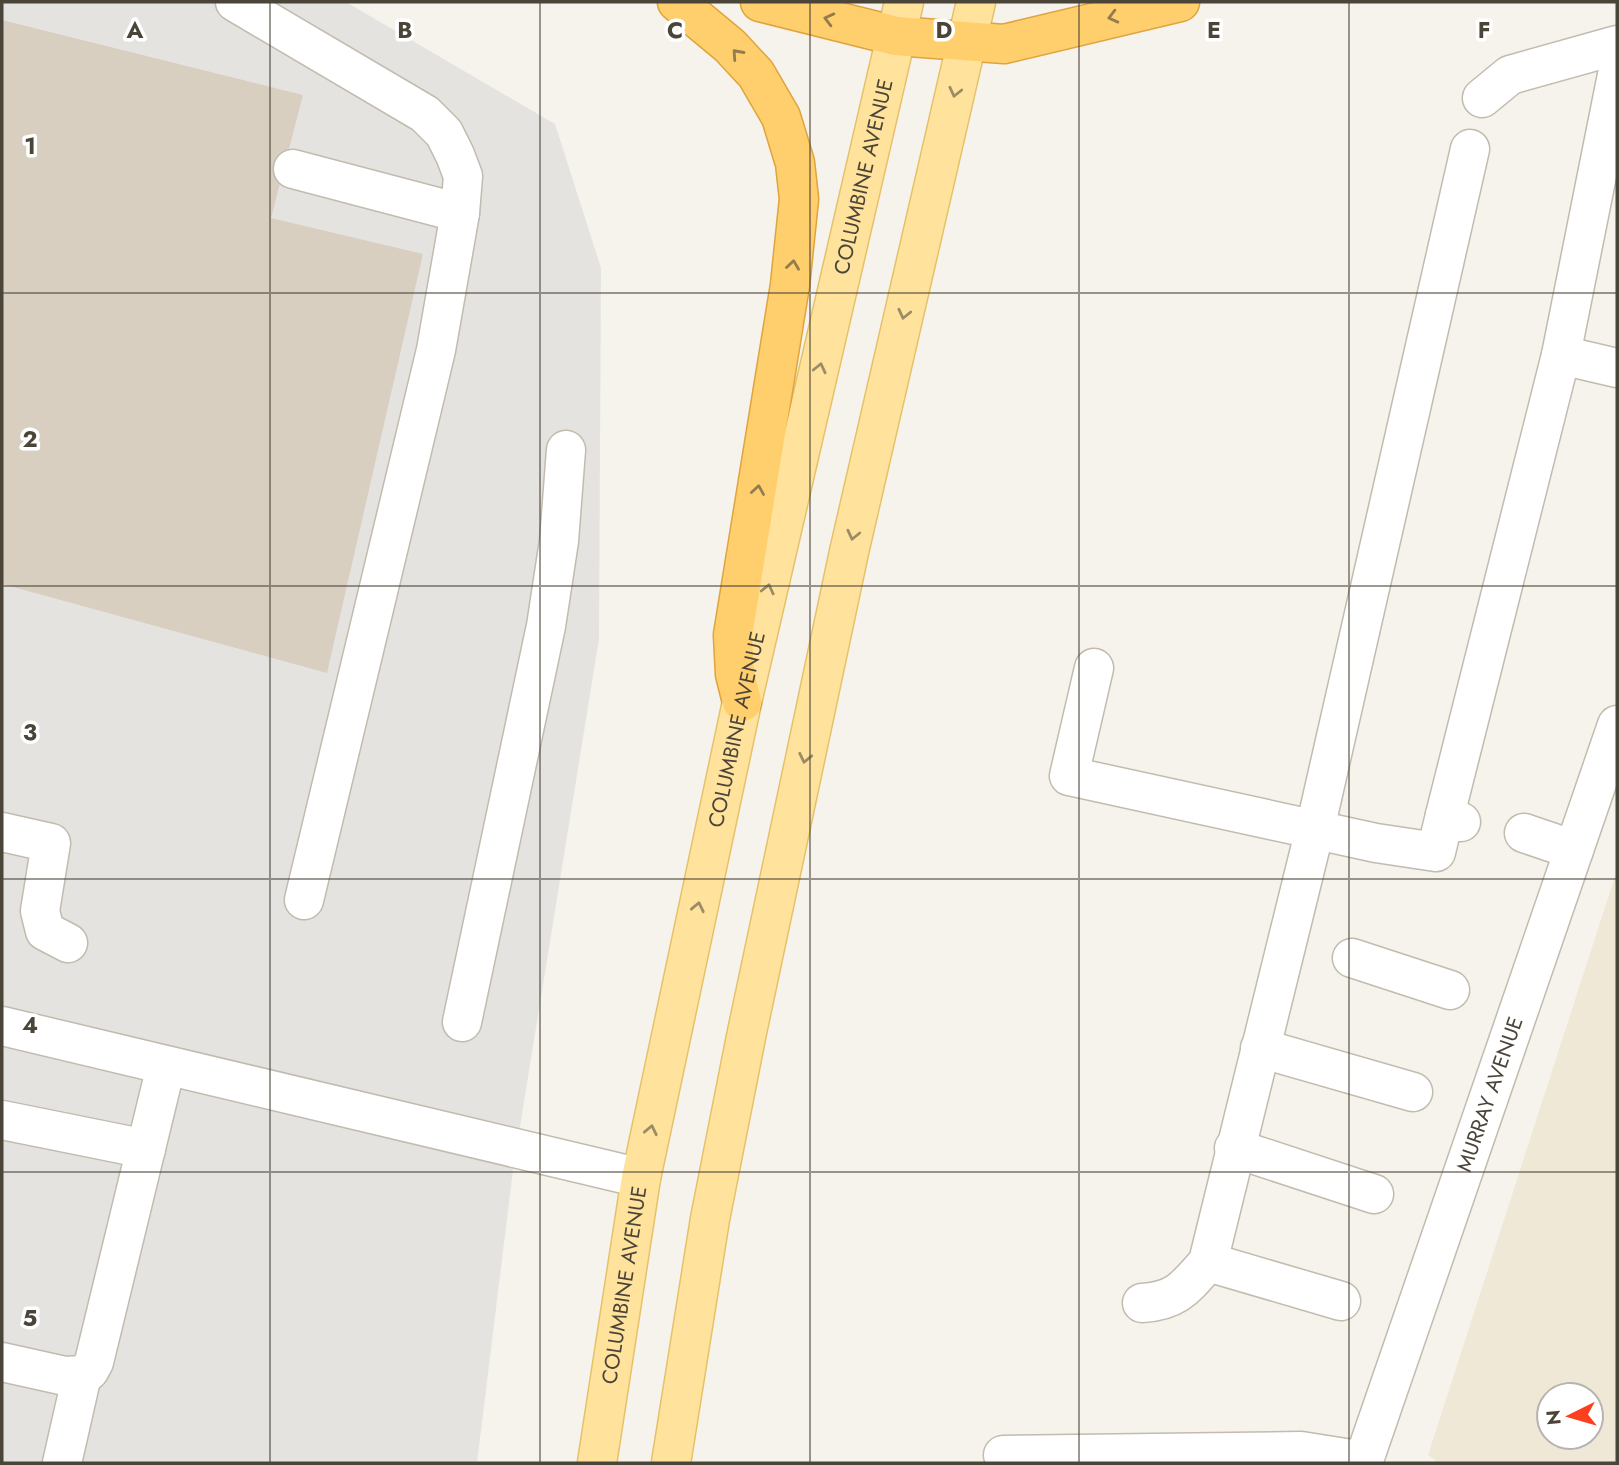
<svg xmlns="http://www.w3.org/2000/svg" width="1619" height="1465" font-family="Jost,sans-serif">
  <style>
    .education { fill: #efe8d6; fill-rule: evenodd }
    .parking { fill: #e5e3e0 }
    .building { fill: #d8cfc1 }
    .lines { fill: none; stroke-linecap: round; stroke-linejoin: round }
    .minor-casing { stroke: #c2bbae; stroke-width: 41 }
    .major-casing { stroke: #e6c16a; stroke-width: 41 }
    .highway-casing { stroke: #e0a43c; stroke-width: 41 }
    .minor { stroke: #fff; stroke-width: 38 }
    .major { stroke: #ffe39c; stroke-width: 38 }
    .highway { stroke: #ffcf6e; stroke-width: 38 }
    .oneway { stroke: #937c4e }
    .oneway2 { stroke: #9c8c66 }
    .grid { fill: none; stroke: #4b4439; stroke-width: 2; stroke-opacity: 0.55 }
    .labels { text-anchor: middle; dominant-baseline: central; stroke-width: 7; stroke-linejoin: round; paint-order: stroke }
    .street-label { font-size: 21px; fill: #4b4439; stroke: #fff }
    .grid-label { font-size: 23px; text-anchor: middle; font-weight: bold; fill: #4b4439; stroke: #fff; stroke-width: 7; stroke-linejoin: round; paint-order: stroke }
  </style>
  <rect width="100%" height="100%" fill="#f6f3ec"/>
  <path class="education" d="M1617 870V1463H1439L1428 1455ZM1549 1395H1591V1437H1549Z"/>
  <path class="parking" d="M2 2H346L555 124 601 268 599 639 513 1170 477 1463H2Z"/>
  <path class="building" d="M2 20 303 95 271 218 423 254 327 673 2 584Z"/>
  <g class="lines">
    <g class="minor-casing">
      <g id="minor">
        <path d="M235 2 425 114 444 133 455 155 463 176 460 213 436 350 304 900"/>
        <path d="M1482 98 1510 75 1617 45"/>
        <path d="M293 169 460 213"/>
        <path d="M1561 355 1617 368"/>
        <path d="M1094 668 1069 776 1376 843 1436 852 1445 815 1461 822"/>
        <path d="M1445 815 1561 355 1617 75"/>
        <path d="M2 832 51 843 40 911 45 931 68 943"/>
        <path d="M1524 833 1574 850"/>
        <path d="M1352 958 1450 990"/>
        <path d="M462 1022 546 626 559 541 566 450"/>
        <path d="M2 1026 641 1178"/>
        <path d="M1260 1048 1413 1092"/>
        <path d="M2 1120 146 1149"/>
        <path d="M1234 1148 1374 1194"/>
        <path d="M1208 1262 1341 1301"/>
        <path d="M1142 1303C1177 1301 1186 1287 1208 1262L1315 829 1470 149"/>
        <path d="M2 1362 65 1376 82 1375 89 1371 94 1362 166 1066"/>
        <path d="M1003 1455 1301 1451 1364 1461"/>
        <path d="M62 1463 82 1375"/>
        <path id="s1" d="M1363 1463 1617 725"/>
      </g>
    </g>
    <g class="major-casing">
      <g id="major">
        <path id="s2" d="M597 1463 641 1178 742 702 904 2"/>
        <path d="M671 1463 710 1219 747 1032 849 552 976 2"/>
      </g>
    </g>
    <g class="highway-casing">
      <path id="highway" d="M677 2 730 46 756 74 781 117 795 163 799 199 790 285 733 635 735 674 742 702
        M760 2 896 36 1004 44 1180 2"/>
    </g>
    <use href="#minor" class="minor"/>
    <use href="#major" class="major"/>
    <use href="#highway" class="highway"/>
  </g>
  <defs><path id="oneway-chevron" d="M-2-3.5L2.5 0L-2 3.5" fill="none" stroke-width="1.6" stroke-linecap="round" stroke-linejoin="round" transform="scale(1.75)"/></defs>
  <g class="oneway">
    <use href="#oneway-chevron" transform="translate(1113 17) rotate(166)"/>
    <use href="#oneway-chevron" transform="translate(829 19) rotate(-166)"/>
    <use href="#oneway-chevron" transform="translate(737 54) rotate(-132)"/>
    <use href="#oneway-chevron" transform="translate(793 265) rotate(-82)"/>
    <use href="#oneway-chevron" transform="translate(758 490) rotate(-81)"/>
  </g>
  <g class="oneway2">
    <use href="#oneway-chevron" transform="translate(955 92) rotate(103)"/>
    <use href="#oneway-chevron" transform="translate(904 314) rotate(103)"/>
    <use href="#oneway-chevron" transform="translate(820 368) rotate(-77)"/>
    <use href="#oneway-chevron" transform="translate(853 535) rotate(103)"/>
    <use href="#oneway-chevron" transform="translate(768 589) rotate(-77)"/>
    <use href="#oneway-chevron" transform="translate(805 758) rotate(102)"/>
    <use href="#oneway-chevron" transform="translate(698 907) rotate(-78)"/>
    <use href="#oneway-chevron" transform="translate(651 1130) rotate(-78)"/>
  </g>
  <path class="grid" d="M270 2V1463M540 2V1463M810 2V1463M1079 2V1463M1349 2V1463M2 293H1617M2 586H1617M2 879H1617M2 1172H1617"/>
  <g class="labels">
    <g class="street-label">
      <text stroke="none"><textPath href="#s2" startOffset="1314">COLUMBINE AVENUE</textPath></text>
      <text stroke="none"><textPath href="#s2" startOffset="747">COLUMBINE AVENUE</textPath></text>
      <text stroke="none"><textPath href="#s1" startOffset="390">MURRAY AVENUE</textPath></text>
      <text stroke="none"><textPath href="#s2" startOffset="180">COLUMBINE AVENUE</textPath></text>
    </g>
  </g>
  <g class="grid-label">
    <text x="135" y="38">A</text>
    <text x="405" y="38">B</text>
    <text x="675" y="38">C</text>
    <text x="944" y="38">D</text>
    <text x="1214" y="38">E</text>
    <text x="1484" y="38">F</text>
    <text x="30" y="154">1</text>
    <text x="30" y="447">2</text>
    <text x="30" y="740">3</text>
    <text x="30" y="1033">4</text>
    <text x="30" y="1326">5</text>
  </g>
  <rect width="1619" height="1465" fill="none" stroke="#4b4439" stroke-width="7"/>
  <g transform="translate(1570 1416) rotate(265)"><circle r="33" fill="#ffffff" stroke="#b7b4b0" stroke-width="2"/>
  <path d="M0-5L12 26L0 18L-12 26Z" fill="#fc3f1d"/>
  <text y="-10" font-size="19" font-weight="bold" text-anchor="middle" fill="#4b4439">N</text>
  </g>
</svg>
